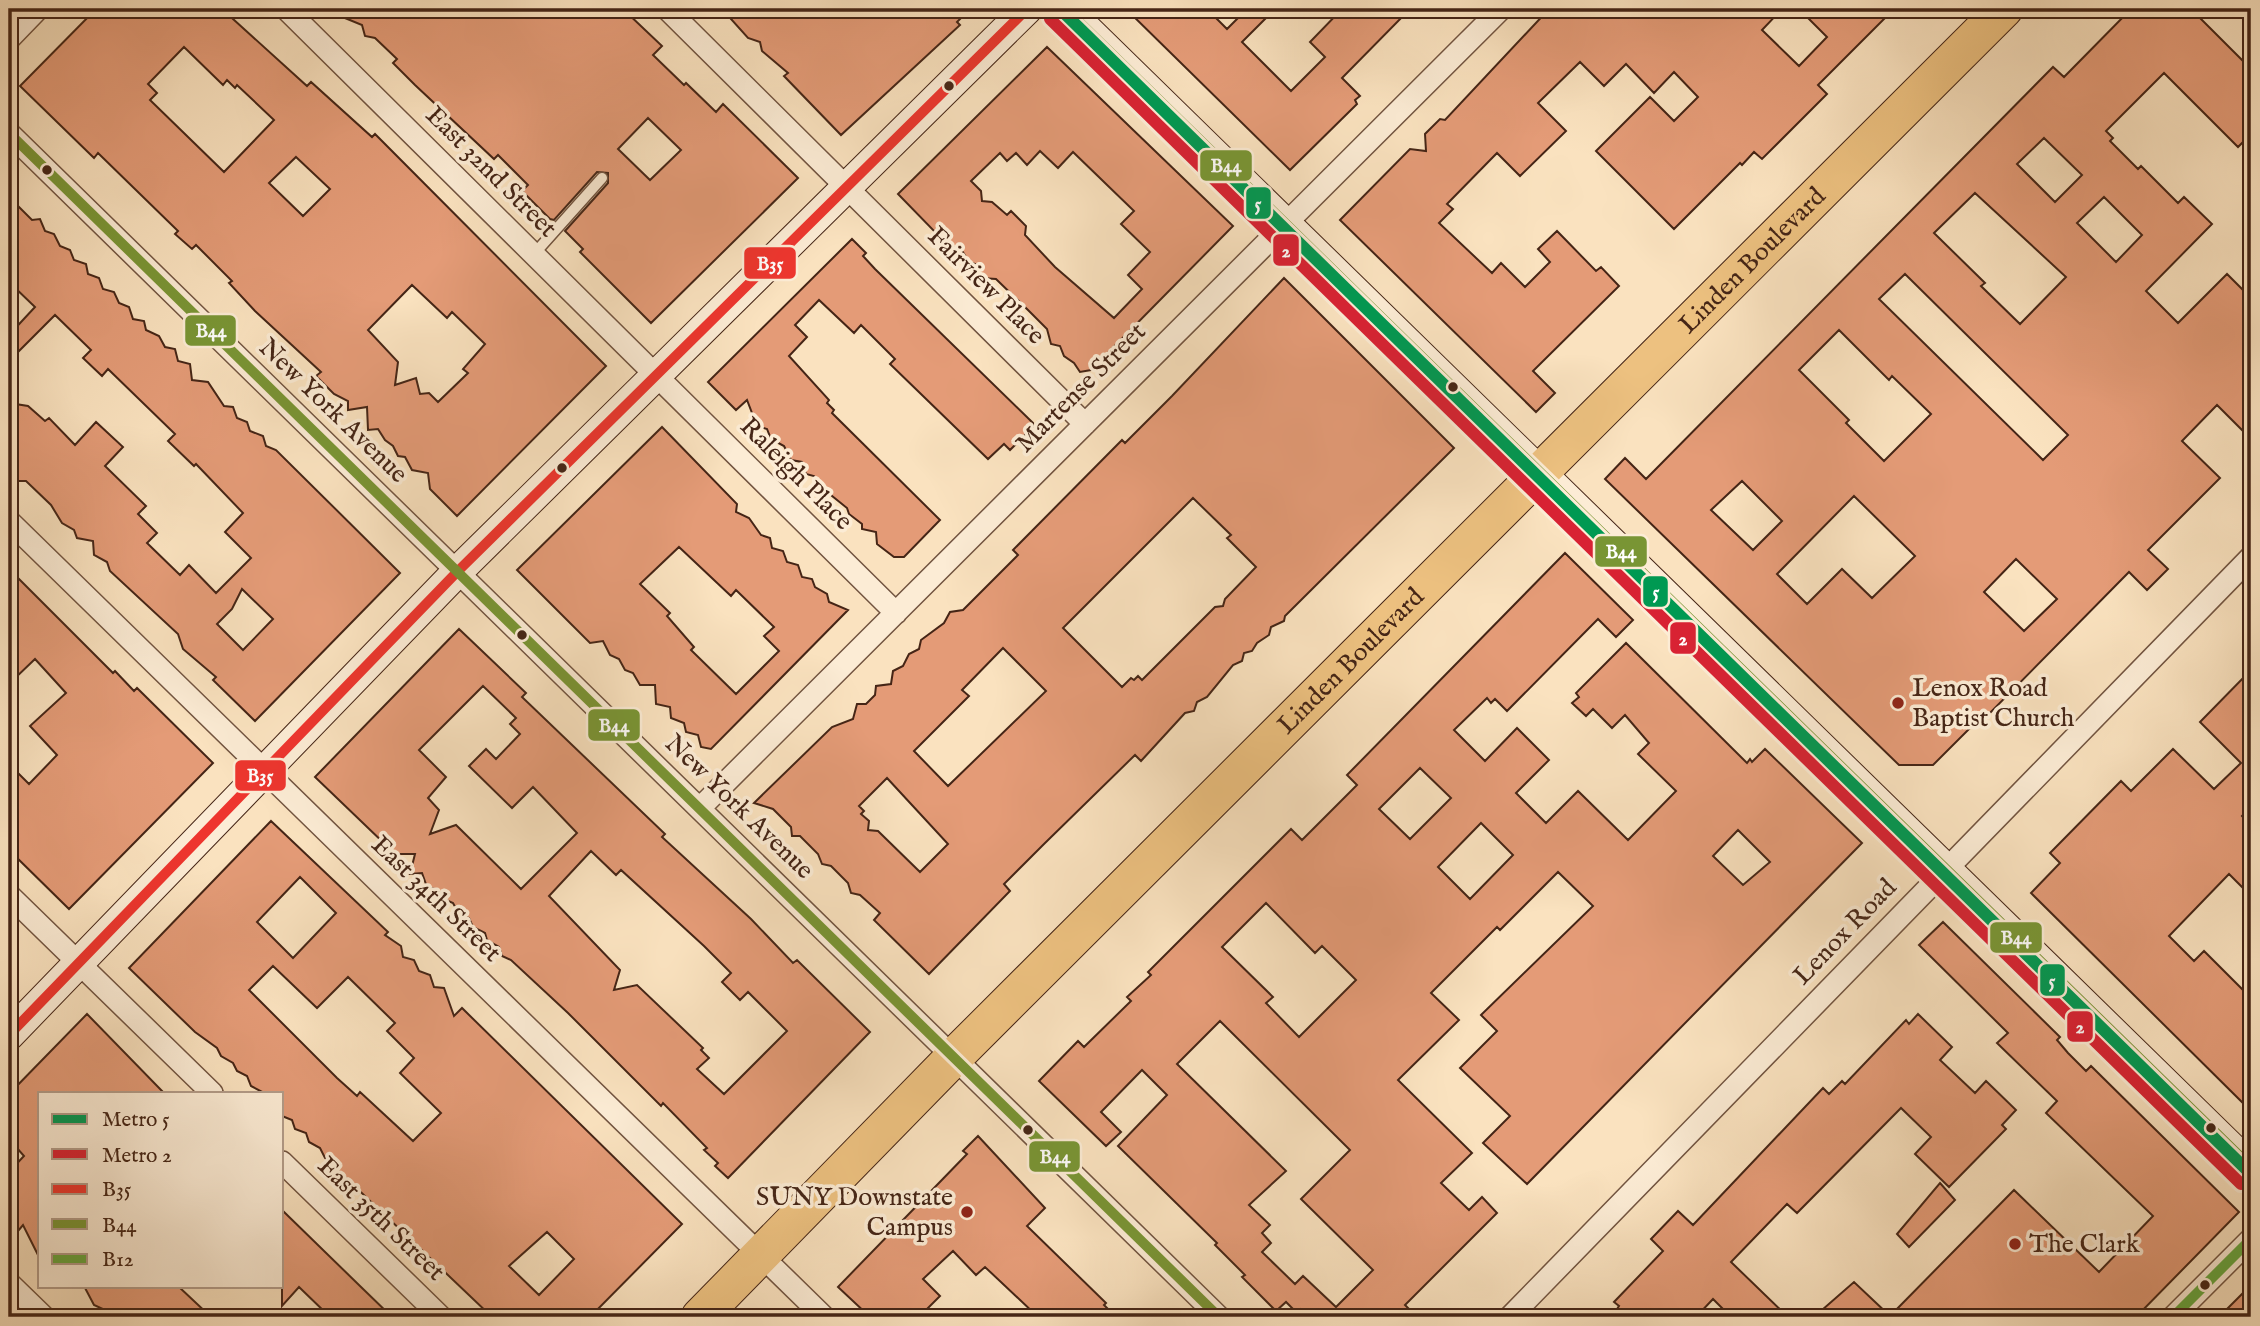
<svg xmlns="http://www.w3.org/2000/svg" width="2260" height="1326" font-family="'IM FELL English',serif">
  <style>
    .building { fill: #e49b77; stroke: #452516; stroke-width: 2; fill-rule: evenodd }
    .lines { fill: none; stroke-linecap: round; stroke-linejoin: round }
    .lane-casing { stroke: #725440; stroke-width: 13 }
    .street-casing { stroke: #725440; stroke-width: 24 }
    .secondary-casing { stroke: #452516; stroke-width: 32 }
    .highway-casing { stroke: #452516; stroke-width: 39 }
    .lane { stroke: #fcecd5; stroke-width: 10 }
    .street { stroke: #fcecd5; stroke-width: 21 }
    .secondary { stroke: #fcecd5; stroke-width: 30 }
    .highway { stroke: #edc180; stroke-width: 37 }
    .bus-1-casing { stroke: #fcecd5; stroke-width: 16 }
    .bus-2-casing { stroke: #fcecd5; stroke-width: 16 }
    .bus-3-casing { stroke: #fcecd5; stroke-width: 16 }
    .bus-1 { stroke: #ee352e; stroke-width: 10 }
    .bus-2 { stroke: #799534; stroke-width: 10 }
    .bus-3 { stroke: #66a73e; stroke-width: 10 }
    .metro-1-casing { stroke: #fcecd5; stroke-width: 18 }
    .metro-2-casing { stroke: #fcecd5; stroke-width: 18 }
    .metro-1 { stroke: #009952; stroke-width: 12 }
    .metro-2 { stroke: #d82233; stroke-width: 12 }
    .bus-dot { fill: #452516; stroke: #fcecd5; stroke-width: 2.5 }
    .poi-dot { fill: #8f2418; stroke: #fcecd5; stroke-width: 2.5 }
    .labels { text-anchor: middle; dominant-baseline: central; stroke-width: 7; stroke-linejoin: round; paint-order: stroke }
    .street-label { font-size: 26px; fill: #452516; stroke: #fcecd5 }
    .poi-label { font-size: 26px; fill: #452516; stroke: #fcecd5; text-anchor: start }
    .line-badge { stroke: #fcecd5; stroke-width: 2.5 }
    .badge-label { font-size: 19px; text-anchor: middle; font-weight: bold; fill: #fff }
  </style>
  <rect width="100%" height="100%" fill="#fae2bf"/>
  <filter id="stains"><feTurbulence type="fractalNoise" baseFrequency=".00286" numOctaves="4"/><feColorMatrix values="0 0 0 0 .2 0 0 0 0 .09 0 0 0 0 .02 0 0 0 .5 -.17"/></filter>
  <radialGradient id="worn" r=".72"><stop offset=".6" stop-color="#630" stop-opacity="0"/><stop offset="1" stop-color="#630" stop-opacity=".3"/></radialGradient>
  <path class="building" d="M96 9H222L307 86 311 82 372 137 375 134 606 366 457 516 430 489 428 473 412 470 405 457 398 456 393 446 385 440 378 429 368 430 367 407 348 410V401L334 394 316 376 321 372 255 311 229 283 232 281 196 245 192 249 175 234 178 231 98 153 94 158 20 86ZM184 47 223 85 227 80 235 88 237 85 274 120 224 172 150 100 157 93 148 84ZM296 157 330 189 303 216 269 183ZM412 285 447 318 452 312 485 344 463 369 468 373 438 402 429 393 420 394 416 378 395 385 398 362 368 330Z
    M323 9H410L417 16 424 9H623L662 46 653 55 684 85 686 83 716 112 723 104 798 178 651 323 580 252 583 249 565 231 608 183V173L597 172 554 220 550 219 522 191 528 185 498 155 494 159 415 85 393 63 397 59 375 38 365 36 362 25ZM648 118 681 150 650 180 618 149Z
    M722 9H970L957 22 960 25 841 135 784 76 788 73 762 51 760 42 748 38Z
    M1126 9H1207L1227 29 1247 9H1275L1242 42 1291 91 1325 57 1310 42 1342 9H1410L1342 78 1360 96 1355 100 1357 104 1290 170Z
    M1549 9H1782L1762 30 1799 66 1827 37 1799 9H1894L1818 85 1827 94 1762 159 1754 152 1742 165 1740 163 1674 229 1596 151 1650 97 1674 121 1698 97 1674 72 1654 93 1626 64 1604 86 1580 62 1538 103 1566 131 1520 176 1497 153 1447 204 1453 209 1439 223 1492 273 1501 263 1525 287 1550 262 1538 249 1557 231 1596 271 1601 267 1619 286 1533 371 1555 393 1536 412 1340 220 1410 149 1426 151 1425 134 1440 119 1445 120Z
    M2131 9H2191L2251 69V134L2238 147 2164 73 2106 131 2113 138 2110 141 2138 169 2141 166 2178 203 2184 197 2212 224 2146 291 2178 323 2227 274 2251 298V439L2217 405 2182 441 2220 478 2148 550 2168 569 2147 590 2129 572 1985 718 1982 716 1933 765H1899L1605 479 1625 458 1646 479 2053 67 2064 77ZM2044 138 2082 175 2055 202 2017 164ZM1975 193 2066 277 2020 324 1981 286 1985 283 1934 233ZM2104 197 2142 235 2116 262 2077 223ZM1905 274 2068 435 2043 460 1879 299ZM1839 330 1889 380 1892 376 1931 414 1884 461 1846 423 1849 420 1799 370ZM1742 481 1782 521 1753 550 1711 510ZM1854 496 1915 556 1872 598 1842 569 1807 604 1777 574ZM2016 559 2057 599 2024 631 1984 592Z
    M1047 47 1233 226 1091 370 1080 372 1074 363 1064 356 1060 346 1051 344 1047 329 1029 311 996 279 981 278 978 265 969 262 961 249 953 247 945 235 934 231 898 194ZM1040 151 1058 168 1073 152 1134 211 1121 224 1150 252 1128 275 1142 289 1114 318 1055 267 1025 235 1026 226 1011 211 1007 215 992 202 982 201 981 191 971 181 1000 153 1007 161 1016 153 1027 165Z
    M9 197 32 220 40 219 45 231 54 234 60 246 70 250 74 260 86 264 88 274 99 278 103 289 114 292 119 303 129 307 133 319 144 321 146 330 159 336 165 347 175 349 178 361 190 364 192 380 208 382 224 406 233 407 237 418 247 422 250 431 263 436 266 446 276 450 400 573 255 721 213 680 216 677 183 649 178 634 110 571 107 562 94 555 93 541 77 538 74 530 62 523 51 505 26 481H17L15 467 9 466V403L28 406 45 421 49 418 75 445 96 422 123 447 105 466 146 506 138 514 157 533 147 543 180 575 189 565 216 593 251 558 225 532 243 513 196 464 194 466 168 441 175 434 108 369 102 376 83 358 91 350 55 315 9 361V335L35 307 9 282ZM242 589 273 619 243 650 217 624 232 609Z
    M852 239 866 253 863 256 875 269 1033 423V427L1010 450 1004 444 988 459 890 364 895 359 861 325 854 333 819 300 795 325 807 337 789 356 829 400 827 403 834 410 832 413 940 520 904 557H894L877 544 876 532 862 529V524L849 514 847 508 821 487 814 476 806 474 802 462 791 460 784 446 771 439 767 429 757 426 747 400 736 410 708 382Z
    M1284 278 1454 448 1285 616 1284 621 1271 627 1269 635 1257 643 1252 651 1244 653 1242 661 1233 665 1207 697 1197 702 1194 711 1185 713 1141 761 1135 755 1044 844 1004 884 1010 891 929 974 874 920 880 913 860 895 851 893 848 883 831 866 822 864 818 854 800 836H792L791 827 773 809 754 803 832 727 853 719 857 704H866L875 695 876 686 891 684 893 671 903 666 909 654 919 649 921 640 944 623 950 612 963 610 1018 555 1013 550 1122 440 1125 443 1172 396ZM1193 498 1231 535 1227 538 1256 567 1225 599 1223 606 1215 607 1142 680 1138 676 1134 680 1131 678 1122 687 1063 628ZM1003 648 1046 691 948 786 914 751 969 696 962 690ZM887 778 948 844 920 872 878 831 868 830 869 821 861 814 864 811 859 806Z
    M662 427 737 504 736 512 749 518 761 535 770 538 772 548 783 551 787 562 798 565 802 577 812 579 815 587 827 594 829 602 848 610 711 749 701 747 698 735 686 732 684 723 671 718 670 707 656 704 655 685H640L633 673 625 670 619 659 610 655 603 641 590 643 517 570ZM679 547 731 596 736 590 774 627 764 636 779 651 736 694 691 650 694 647 667 616 670 613 640 584Z
    M1565 553 1633 620 1616 637 1598 619 1507 711 1495 699 1491 703 1487 698 1454 730 1485 761 1517 728 1549 760 1516 793 1546 823 1578 791 1628 840 1676 791 1638 754 1649 743 1625 715 1612 728 1593 709 1586 716 1572 703 1579 697 1576 693 1626 643 1747 763 1750 759 1752 762 1765 749 1862 843 1527 1184 1483 1143 1510 1116 1460 1068 1497 1031 1481 1015 1593 906 1558 872 1500 930 1497 927 1431 993 1459 1020 1398 1080 1472 1153 1441 1183 1469 1210 1482 1197 1497 1213 1405 1305 1408 1308 1398 1317H1309L1300 1309 1296 1312 1286 1302 1276 1311 1242 1277 1245 1275 1215 1245 1217 1243 1118 1146 1167 1095 1142 1070 1101 1112 1121 1132 1106 1146 1039 1081 1078 1041 1084 1047 1131 1001 1127 997 1151 975 1148 972 1291 829 1302 840 1357 785 1347 775ZM1420 768 1451 798 1410 839 1379 809ZM1481 823 1513 855 1470 899 1438 867ZM1738 830 1770 862 1743 885 1713 856ZM1266 903 1315 953 1322 946 1356 980 1299 1037 1266 1003 1273 997 1222 947ZM1220 1021 1350 1150 1301 1199 1373 1270 1336 1307 1303 1276 1295 1284 1262 1252 1271 1243 1262 1233 1270 1225 1249 1205 1286 1171 1177 1064Z
    M9 569 113 673 115 671 134 691 137 688 213 763 69 909 9 850V764L29 784 57 755 30 726 66 693 35 659 9 684Z
    M459 629 526 693 522 697 665 834 662 837 751 919 793 963 797 960 870 1032 728 1178 715 1166 718 1163 704 1150 707 1148 663 1103 661 1106 568 1013 511 960 502 956 499 947 487 940 485 933 473 927 469 918 459 914 453 903 446 900 438 890 427 887 422 873 410 874 415 854H382L381 850 389 848 315 777ZM483 686 516 718 510 724 520 734 496 759 486 749 469 766 512 808 533 787 577 833 521 889 456 825 430 834 439 810 428 798 446 777 419 750ZM591 851 616 875 621 870 704 946 731 973 722 982 740 1000 748 992 787 1031 724 1094 697 1069 709 1058 701 1050 703 1048 637 985 614 990 620 970 549 896Z
    M2251 670V806L2242 816 2251 826V896L2229 874 2169 936 2194 961 2204 951 2251 998V1111L2031 893 2060 863 2050 853 2121 781 2131 791 2173 749 2214 789 2241 763 2200 722Z
    M271 821 388 932 385 935 401 946 403 957 414 960 419 971 430 975 434 987 444 988 454 1016 462 1008 682 1224 590 1317H492L325 1158 320 1148 309 1142 306 1133 295 1129 292 1120 282 1116V1093H264L251 1086 247 1076 237 1071 233 1063 221 1056 217 1048 195 1032 129 968ZM300 877 336 913 293 958 257 922ZM273 966 317 1008 348 977 395 1023 387 1031 414 1058 400 1073 441 1113 413 1141 360 1092 357 1096 337 1078 249 990ZM547 1232 574 1259 539 1295 509 1266Z
    M1943 922 2060 1037 2057 1040 2068 1053 2086 1071 2091 1066 2239 1212 2136 1317H1814L1854 1282 1890 1316 2014 1190 2099 1272 2153 1216 2046 1113 2057 1101 1997 1043 2008 1033 1919 945Z
    M87 1014 164 1093H40V1259L23 1225 18 1231 9 1223V1172L24 1156 9 1139V1094Z
    M1918 1014 1952 1047 1940 1060 1975 1093 1986 1081 2016 1110 2002 1125 2006 1129 1949 1187 1915 1154 1931 1137 1901 1108 1797 1213 1787 1204 1731 1262 1788 1317H1731L1713 1299 1696 1317H1626L1617 1309 1619 1306 1614 1302 1663 1251 1651 1239 1678 1211 1693 1225 1823 1088 1829 1094 1842 1081 1845 1084 1906 1020 1909 1024Z
    M978 1136 1045 1208 1027 1226 1106 1303 1104 1305 1116 1317H1038L985 1267 976 1275 953 1251 923 1279 940 1296 919 1317H870L838 1287 967 1154 963 1151Z
    M1940 1183 1955 1200 1909 1247 1897 1234Z
    M282 1210 360 1286 392 1317H330L299 1287 282 1306Z
    M2251 1285V1317H2219Z
    M84 1286H178L211 1317H107L105 1310 94 1305Z"/>
  <g class="lines">
    <g class="lane-casing">
      <path id="lane" d="M534 254 602 178"/>
    </g>
    <g class="street-casing">
      <path id="street" d="M286 9 896 613
        M667 9 1085 424
        M9 39 38 9
        M9 133 1219 1317
        M9 521 824 1317
        M700 808 1501 9
        M9 895 212 1093
        M282 1162 441 1317
        M9 1283 44 1317
        M1510 1317 2251 557
        M2173 1317 2251 1239"/>
    </g>
    <g class="secondary-casing">
      <path id="secondary" d="M1066 9 2251 1167
        M9 1035 457 572 1027 9"/>
    </g>
    <g class="highway-casing">
      <g id="highway">
        <path id="s1" d="M700 1317 954 1057 2004 9"/>
      </g>
    </g>
    <use href="#lane" class="lane"/>
    <use href="#street" class="street"/>
    <use href="#secondary" class="secondary"/>
    <use href="#highway" class="highway"/>
    <g class="bus-1-casing">
      <path id="bus-1" d="M9 1035 457 572 1027 9"/>
    </g>
    <g class="bus-2-casing">
      <path id="bus-2" d="M1066 9 2251 1167
        M9 133 1219 1317"/>
    </g>
    <g class="bus-3-casing">
      <path id="bus-3" d="M2173 1317 2251 1239"/>
    </g>
    <use href="#bus-1" class="bus-1"/>
    <use href="#bus-2" class="bus-2"/>
    <use href="#bus-3" class="bus-3"/>
    <g class="metro-1-casing">
      <path id="metro-1" d="M1060 9 2251 1174"/>
    </g>
    <g class="metro-2-casing">
      <path id="metro-2" d="M1050 19 2241 1184"/>
    </g>
    <use href="#metro-1" class="metro-1"/>
    <use href="#metro-2" class="metro-2"/>
  </g>
  <g class="bus-dot">
    <circle cx="949" cy="86" r="6"/>
    <circle cx="47" cy="170" r="6"/>
    <circle cx="1453" cy="387" r="6"/>
    <circle cx="562" cy="468" r="6"/>
    <circle cx="522" cy="635" r="6"/>
    <circle cx="2211" cy="1128" r="6"/>
    <circle cx="1028" cy="1130" r="6"/>
    <circle cx="2205" cy="1285" r="6"/>
  </g>
  <g class="poi-dot">
    <circle cx="1898" cy="703" r="7"/>
    <circle cx="967" cy="1212" r="7"/>
    <circle cx="2015" cy="1244" r="7"/>
  </g>
  <g class="labels">
    <g class="street-label">
      <text transform="translate(491 172) rotate(45)">East 32nd Street</text>
      <text stroke="none"><textPath href="#s1" startOffset="1491">Linden Boulevard</textPath></text>
      <text transform="translate(986 286) rotate(45)">Fairview Place</text>
      <text transform="translate(1081 388) rotate(-45)">Martense Street</text>
      <text transform="translate(333 411) rotate(44)">New York Avenue</text>
      <text transform="translate(796 474) rotate(45)">Raleigh Place</text>
      <text stroke="none"><textPath href="#s1" startOffset="924">Linden Boulevard</textPath></text>
      <text transform="translate(739 807) rotate(44)">New York Avenue</text>
      <text transform="translate(436 899) rotate(44)">East 34th Street</text>
      <text transform="translate(1845 932) rotate(-46)">Lenox Road</text>
      <text transform="translate(381 1219) rotate(44)">East 35th Street</text>
    </g>
    <g class="poi-label">
      <text x="1912" y="688">Lenox Road<tspan x="1912" dy="30">Baptist Church</tspan></text>
      <text x="953" y="1197" text-anchor="end">SUNY Downstate<tspan x="953" dy="30">Campus</tspan></text>
      <text x="2029" y="1244">The Clark</text>
    </g>
  </g>
  <g class="line-badge">
    <rect x="1199" y="149" width="54" height="33" rx="7" fill="#799534"/>
    <rect x="1245" y="186" width="27" height="34" rx="7" fill="#009952"/>
    <rect x="1272" y="233" width="28" height="34" rx="7" fill="#d82233"/>
    <rect x="743" y="246" width="54" height="34" rx="7" fill="#ee352e"/>
    <rect x="184" y="314" width="53" height="33" rx="7" fill="#799534"/>
    <rect x="1594" y="535" width="54" height="33" rx="7" fill="#799534"/>
    <rect x="1642" y="575" width="27" height="33" rx="7" fill="#009952"/>
    <rect x="1669" y="621" width="28" height="34" rx="7" fill="#d82233"/>
    <rect x="587" y="708" width="54" height="34" rx="7" fill="#799534"/>
    <rect x="234" y="759" width="53" height="33" rx="7" fill="#ee352e"/>
    <rect x="1989" y="921" width="54" height="33" rx="7" fill="#799534"/>
    <rect x="2039" y="963" width="27" height="34" rx="7" fill="#009952"/>
    <rect x="2066" y="1010" width="28" height="33" rx="7" fill="#d82233"/>
    <rect x="1028" y="1140" width="53" height="33" rx="7" fill="#799534"/>
  </g>
  <g class="badge-label">
    <text x="1226" y="172">B44</text>
    <text x="1258" y="210">5</text>
    <text x="1286" y="257">2</text>
    <text x="770" y="270">B35</text>
    <text x="211" y="337">B44</text>
    <text x="1621" y="558">B44</text>
    <text x="1656" y="598">5</text>
    <text x="1683" y="645">2</text>
    <text x="614" y="732">B44</text>
    <text x="260" y="782">B35</text>
    <text x="2016" y="944">B44</text>
    <text x="2052" y="987">5</text>
    <text x="2080" y="1033">2</text>
    <text x="1055" y="1163">B44</text>
  </g>
  <rect width="2260" height="1326" fill="none" stroke="#fae2bf" stroke-width="35"/>
  <rect x="10" y="10" width="2239" height="1305" fill="none" stroke="#452516" stroke-width="3.5"/>
  <rect x="18" y="18" width="2225" height="1291" fill="none" stroke="#452516" stroke-width="2"/>
  <rect x="38" y="1092" width="245" height="196" fill="#fcecd5" stroke="#b39c89" stroke-width="2"/>
  <rect x="52" y="1114" width="35" height="10" fill="#009952" stroke="#b39c89" stroke-width="2"/>
  <text x="102" y="1126" font-size="21" fill="#452516">Metro 5</text>
  <rect x="52" y="1149" width="35" height="10" fill="#d82233" stroke="#b39c89" stroke-width="2"/>
  <text x="102" y="1162" font-size="21" fill="#452516">Metro 2</text>
  <rect x="52" y="1184" width="35" height="10" fill="#ee352e" stroke="#b39c89" stroke-width="2"/>
  <text x="102" y="1196" font-size="21" fill="#452516">B35</text>
  <rect x="52" y="1219" width="35" height="10" fill="#799534" stroke="#b39c89" stroke-width="2"/>
  <text x="102" y="1232" font-size="21" fill="#452516">B44</text>
  <rect x="52" y="1254" width="35" height="10" fill="#66a73e" stroke="#b39c89" stroke-width="2"/>
  <text x="102" y="1266" font-size="21" fill="#452516">B12</text>
  <rect width="100%" height="100%" filter="url(#stains)"/>
  <rect width="100%" height="100%" fill="url(#worn)"/>
</svg>
